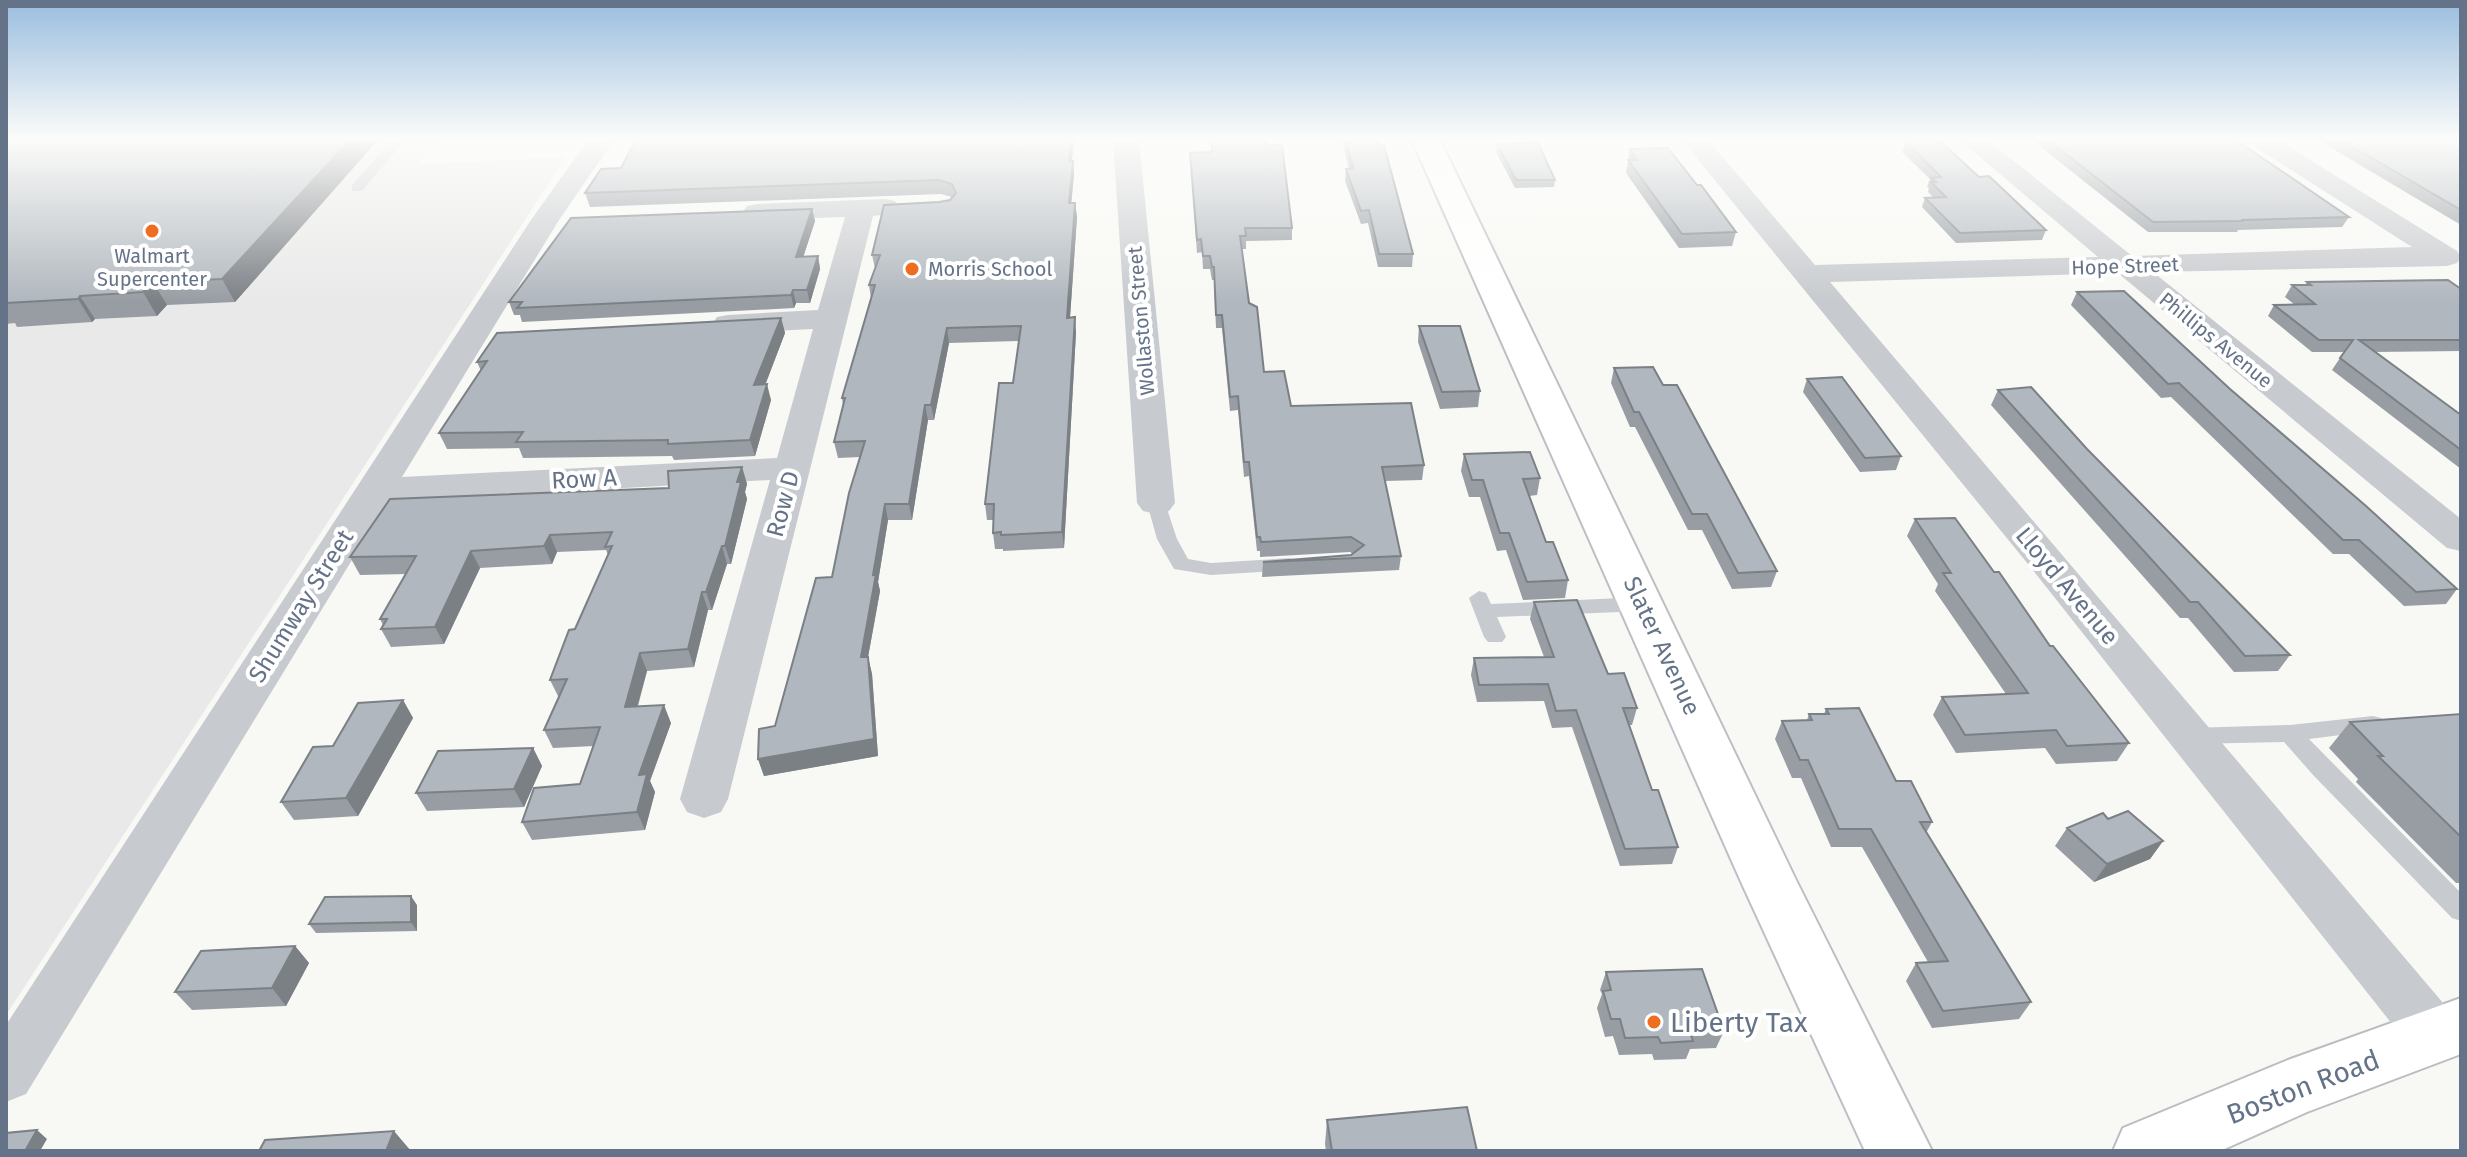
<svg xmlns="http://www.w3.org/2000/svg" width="2467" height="1157" font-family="'Fira Sans',sans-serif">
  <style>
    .built { fill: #e8e9e8 }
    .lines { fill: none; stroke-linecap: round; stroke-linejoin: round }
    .secondary-casing { stroke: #bcbfc5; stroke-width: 4 }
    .primary-casing { stroke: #babdc2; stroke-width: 4 }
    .lane { fill: #c7cace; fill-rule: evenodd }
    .street { fill: #c7cace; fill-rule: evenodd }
    .secondary { fill: #fff; fill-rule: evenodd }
    .primary { fill: #fff; fill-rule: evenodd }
    .wall { fill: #979da3 }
    .shaded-wall { fill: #7b8085 }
    .building { fill: #b0b7be; stroke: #7b8085; stroke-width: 2 }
    .poi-dot { fill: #ee6d1f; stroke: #fff; stroke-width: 3 }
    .labels { text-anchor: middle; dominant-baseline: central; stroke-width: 8; stroke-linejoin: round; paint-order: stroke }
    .far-poi-label { font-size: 20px; fill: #657388; stroke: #fff }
    .far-street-label { font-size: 20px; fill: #657388; stroke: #fff }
    .street-label { font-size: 24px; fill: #657388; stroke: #fff }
    .near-poi-label { font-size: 28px; fill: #657388; stroke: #fff; text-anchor: start }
    .near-street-label { font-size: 28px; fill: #657388; stroke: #fff }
  </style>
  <rect width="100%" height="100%" fill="#f8f8f5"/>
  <path class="built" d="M6 140H437L419 164 566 157 6 1015Z"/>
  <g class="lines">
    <g class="secondary-casing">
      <path id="secondary" d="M1412 140H1440L1796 880 1932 1151H1865L1742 884Z"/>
    </g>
    <g class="primary-casing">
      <path id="primary" d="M2461 998V1054L2307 1112 2220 1151H2113L2123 1128 2288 1060Z"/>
    </g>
    <path class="lane" d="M392 140H405L362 191H352V185Z
      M1156 497 1165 503 1177 539 1188 559 1211 563 1290 558 1300 564 1290 570 1211 575 1174 569 1157 539 1147 503Z
      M1479 591 1486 593 1491 604 1643 597 1653 604 1643 611 1497 617 1506 637 1502 642H1488L1484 637 1469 598Z
      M2373 716 2381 718 2384 724 2381 730 2309 739 2461 893V921L2452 918 2314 776 2284 742 2190 744 2182 742 2179 736 2182 730 2190 728 2290 725Z"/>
    <path class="street" d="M588 140H614L559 220 402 477 777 458 813 329 728 333 717 331 712 324 717 317 728 315 818 310 845 217 757 220 747 218 743 212 747 206 757 204 885 199 895 201 899 207 895 213 873 216 728 799 721 812 704 818 687 812 680 799 770 480 388 501 26 1094 6 1102V1025L531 220Z
      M1113 140H1139L1175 503 1169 511 1156 514 1143 511 1137 503Z
      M1682 140H1708L1815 265 2098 257 1960 140H1988L2132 256 2412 247 2252 145 2248 140H2278L2457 251 2461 258 2457 263 2447 266 2153 272 2461 519V551L2447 548 2118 273 1830 282 2455 1017 2461 1031 2455 1053 2435 1060 2415 1053 2028 564Z"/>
    <use href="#secondary" class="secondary"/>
    <use href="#primary" class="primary"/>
  </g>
  <path class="wall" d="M6 140 376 142 235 302 167 305 157 316 95 319 92 322 17 327 15 323 6 324Z
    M636 140H1074L1072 161 1074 174 1071 203H1075L1077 217 1070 317 1076 332 1064 548 1003 551V549H995L993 533V520H987L985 504 1013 383 1019 341 949 343 934 420H928L912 520H888L878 582 880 591 868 657 872 674 878 756 764 776 758 759 775 726 832 577 860 457 838 458 834 442 843 405 842 398 871 298 869 285 875 268 872 255 939 202 950 200 952 197 941 194 590 207 585 193 621 168Z
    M1342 140H1377L1413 254 1412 267H1378L1368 223 1361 224 1345 181 1346 169H1349Z
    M2032 140H2236L2349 217 2342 227 2238 230 2237 232H2148Z
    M2318 140H2461V225Z
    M1906 142 1979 177 2046 230 2042 240 1956 243 1922 207 1925 198 1933 197 1928 192 1929 188 1927 187 1930 179 1902 152Z
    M1497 144 1555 180 1554 187 1515 188 1496 152Z
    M1266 145 1292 228V240L1246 241V249H1242L1249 303 1264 372 1291 406 1424 465 1422 480 1385 481 1401 556 1399 570 1262 577 1263 562 1351 555 1353 554 1350 552 1260 557V551H1257L1249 476 1244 477 1238 410 1230 411 1222 328H1216L1214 280H1212L1210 269H1203L1202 252 1197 253 1190 153 1211 152Z
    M1630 149 1697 185 1736 232 1732 246 1679 248 1626 173Z
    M812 209 815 221 803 257 818 256 820 269 810 303H796L794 308 522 322 520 315H514L509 302Z
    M2307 282 2461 289V351L2374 352 2461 415V469L2332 370 2344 352H2312L2268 316 2274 305H2295L2285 297 2292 285H2305Z
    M2077 292 2230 389 2457 589 2446 604 2404 606 2349 554H2333L2171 397 2161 398 2071 305Z
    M781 318 785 333 765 385 771 400 755 456 674 460 672 456 523 458 519 448 447 449 439 433 481 371 477 362Z
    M1419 326 1480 391 1478 407 1440 409 1418 342Z
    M1614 368 1663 385 1777 571 1771 587 1732 589 1702 530H1688L1635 427H1630L1611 383Z
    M1807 379 1901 456 1896 470 1860 472 1803 392Z
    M1998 390 2087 449 2290 655 2278 671 2234 672 2188 618H2180L1991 405Z
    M1464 454 1540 478 1537 495 1529 496 1546 542 1568 580 1565 598 1523 600 1506 550 1497 551 1480 497H1469L1461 471Z
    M742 467 747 484 745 492 747 499 731 564H727L712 610H708L694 667 647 671 638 706 671 723 650 781 655 792 645 830 532 840 522 822 580 784 594 746 553 748 544 730 559 698 550 680 575 629 608 555 606 550 557 552 552 564 480 568 444 644 391 647 381 629 383 625 380 619 406 574 360 575 350 557 669 488Z
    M1915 519 1994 572 2050 646 2129 743 2117 761 2056 764 2045 748 1956 753 1933 715 1942 697 2006 694 1935 591 1938 584 1907 536Z
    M1534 602 1608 674 1637 708 1632 725H1629L1652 790 1678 847 1672 864 1620 866 1572 727 1552 728 1544 701 1477 702 1471 675 1474 658 1544 657 1530 619Z
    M403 700 413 718 358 816 294 820 281 802 333 746Z
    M1826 709 1896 781 1932 822 1926 833 2031 1002 2019 1019 1932 1028 1906 981 1916 963 1928 962 1862 847H1831L1801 778H1792L1775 739 1782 721 1807 720 1809 714H1824Z
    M2461 714V883H2456L2356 782 2358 779 2329 748 2350 722Z
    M533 748 542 766 524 807 427 811 416 793Z
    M2108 819 2163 841 2150 859 2094 882 2055 846 2067 828Z
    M417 905V931L316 933 309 924Z
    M295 946 309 963 286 1006 192 1010 175 992Z
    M1606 972 1724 1031 1716 1048 1690 1049 1686 1059 1654 1060 1652 1054 1619 1055 1613 1036 1605 1037 1597 1008 1602 994 1600 990Z
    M1327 1120 1477 1151H1326L1325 1144Z"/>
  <path class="shaded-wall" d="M350 140H375L376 142 235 302 222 279Z
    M1072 140H1074L1070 174 1069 161Z
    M1073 161 1074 174 1070 217 1069 203Z
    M1075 203 1077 217 1069 332 1067 318Z
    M812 209 815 221 799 270 796 257Z
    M818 256 820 269 810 303 807 290Z
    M153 282 167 305 157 316 143 292Z
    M793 290 796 303 794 308 791 295Z
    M80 296 95 319 92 322 78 299Z
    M1075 317 1076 332 1064 548 1062 532Z
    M781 318 785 333 759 401 754 385Z
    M947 328 949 343 934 420 931 405Z
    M767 384 771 400 755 456 750 440Z
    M925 405 928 420 912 520 909 504Z
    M742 467 747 484 745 492 747 499 731 564 725 546 737 482Z
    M885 504 888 520 878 582 880 591 868 657 872 674 878 756 764 776 758 759 861 657 873 575Z
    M550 535 557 552 552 564 544 546Z
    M722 546 727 564 712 610 706 592Z
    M471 551 480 568 444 644 435 627Z
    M702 592 708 610 694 667 688 649Z
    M640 653 647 671 632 725 625 707Z
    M403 700 413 718 358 816 346 798Z
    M664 705 671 723 650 781 655 792 645 830 637 812 639 775Z
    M533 748 542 766 524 807 514 789Z
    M2163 841 2150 859 2094 882 2107 864Z
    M411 896 417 905V931L411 922Z
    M295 946 309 963 286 1006 272 988Z
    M37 1130 47 1139 40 1151H25Z
    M394 1131 411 1151H386Z"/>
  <path class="building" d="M6 140H350L222 279 153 282 143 292 80 296 78 299 6 303Z
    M636 140H1072L1069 161H1073L1069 203H1075L1067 318 1075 317 1062 532 1001 535V532L993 533 994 504H985L999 383H1013L1021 326 947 328 931 405H925L909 504H885L873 575 876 574 861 657H868L874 739 758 759 759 729 775 726 816 578 832 577 849 493 865 441 834 442 845 398H842L875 285H869L880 255H872L884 205 939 202 950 200 956 193 952 184 939 180 585 193 601 169 621 168Z
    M1211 140H1265L1266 145H1282L1292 228H1245L1246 236H1240L1249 303 1257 307 1264 372 1284 371 1291 406 1411 403 1424 465 1382 467 1401 556 1263 562 1351 555 1364 545 1351 537 1261 542 1260 537H1257L1249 462H1244L1238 396 1230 397 1222 315H1216L1214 267H1212L1210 256H1203L1201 239 1197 240 1190 153 1212 152Z
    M1346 140H1377L1379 145H1384L1413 254H1379L1369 210 1361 211 1346 169 1353 168Z
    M1908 140H1939L1979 177 1989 176 2046 230 1960 233 1925 198 1946 197 1931 182H1936L1931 178 1941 177 1906 142Z
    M2048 140H2236L2349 217 2241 220 2243 221 2153 222Z
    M2341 140H2461V210Z
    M1538 143 1555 180H1516L1497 144Z
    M1668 148 1697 185H1701L1736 232 1682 234 1628 160H1637L1630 149Z
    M812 209 796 257 818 256 807 290H793L791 295 517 308 522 302H509L571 218Z
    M2448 280 2461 289V340H2359L2461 415V450L2340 358 2353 340H2319L2274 305 2315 304 2292 285H2311L2307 282Z
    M2124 291 2230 389 2366 506 2457 589 2416 592 2359 540H2343L2179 383 2168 384 2077 292Z
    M781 318 754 385 767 384 750 440 668 444V440L516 442 523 432 439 433 487 361 477 362 497 333Z
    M1419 326H1460L1480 391 1442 392Z
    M1653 367 1663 385H1677L1777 571 1738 573 1707 514H1692L1639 412H1634L1614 368Z
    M1842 377 1901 456 1865 458 1807 379Z
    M2031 387 2087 449 2290 655 2245 656 2198 602H2190L1998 390Z
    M1530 452 1540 478 1523 479 1546 542H1553L1568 580 1527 582 1509 533H1500L1483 480H1472L1464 454Z
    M742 467 737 482H741L725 546H722L706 592H702L688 649 640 653 625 707 664 705 639 775 647 774 637 812 522 822 534 788 580 784 600 727 544 730 567 679 550 680 569 630 575 629 612 546 605 547 612 532 550 535 544 546 471 551 435 627 381 629 387 619H380L416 556 350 557 390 499 669 488 668 471Z
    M1955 518 1994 572H1999L2050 646H2053L2129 743 2067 746 2056 730 1965 735 1942 697 2028 693 1943 573H1951L1915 519Z
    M1577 600 1608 674 1624 673 1637 708H1623L1652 790H1658L1678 847 1625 849 1576 710 1556 711 1548 684 1479 685 1474 658 1554 657 1534 602Z
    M403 700 346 798 281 802 313 747 333 746 358 703Z
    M1859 708 1896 781H1911L1932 822H1920L2031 1002 1943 1011 1916 963 1948 961 1871 829H1839L1808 760H1800L1782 721 1812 720 1809 714H1829L1826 709Z
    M2461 714V837L2378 756H2383L2350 722Z
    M533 748 514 789 416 793 438 751Z
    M2128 811 2163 841 2107 864 2067 828 2103 813 2108 819Z
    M411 896V922L309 924 325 897Z
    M295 946 272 988 175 992 201 951Z
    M1702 969 1724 1031 1690 1032 1693 1041 1661 1043 1658 1037 1625 1038 1620 1019H1611L1603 991 1611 990 1606 972Z
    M1467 1107 1477 1151H1332L1327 1120Z
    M37 1130 25 1151H6V1133Z
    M394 1131 386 1151H259L265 1140Z"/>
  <linearGradient id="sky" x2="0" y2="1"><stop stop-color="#99bddf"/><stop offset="0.46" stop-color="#fcfcfa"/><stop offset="1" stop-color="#fcfcfa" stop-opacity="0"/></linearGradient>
  <rect width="2467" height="302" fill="url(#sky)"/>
  <g class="poi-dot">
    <circle cx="152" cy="231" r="8"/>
    <circle cx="912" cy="269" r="8"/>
    <circle cx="1654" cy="1022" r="8"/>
  </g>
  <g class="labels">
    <g class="far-poi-label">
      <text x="152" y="256">Walmart<tspan x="152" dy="23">Supercenter</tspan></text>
      <text x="928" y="269" text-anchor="start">Morris School</text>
    </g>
    <g class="far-street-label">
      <text transform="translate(2125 266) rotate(-2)">Hope Street</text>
      <text transform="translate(1141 321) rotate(-95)">Wollaston Street</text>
      <text transform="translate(2216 340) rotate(39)">Phillips Avenue</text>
    </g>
    <g class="street-label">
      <text transform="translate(584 479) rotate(-3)">Row A</text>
      <text transform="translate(783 504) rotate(-75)">Row D</text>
      <text transform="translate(2067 586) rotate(50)">Lloyd Avenue</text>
      <text transform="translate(301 606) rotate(-58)">Shumway Street</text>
      <text transform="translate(1662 646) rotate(65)">Slater Avenue</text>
    </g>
    <g class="near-poi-label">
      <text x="1670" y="1022">Liberty Tax</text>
    </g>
    <g class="near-street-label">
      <text transform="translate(2303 1087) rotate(-21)">Boston Road</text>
    </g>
  </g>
  <rect width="2467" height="1157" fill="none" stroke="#657388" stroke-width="16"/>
</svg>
